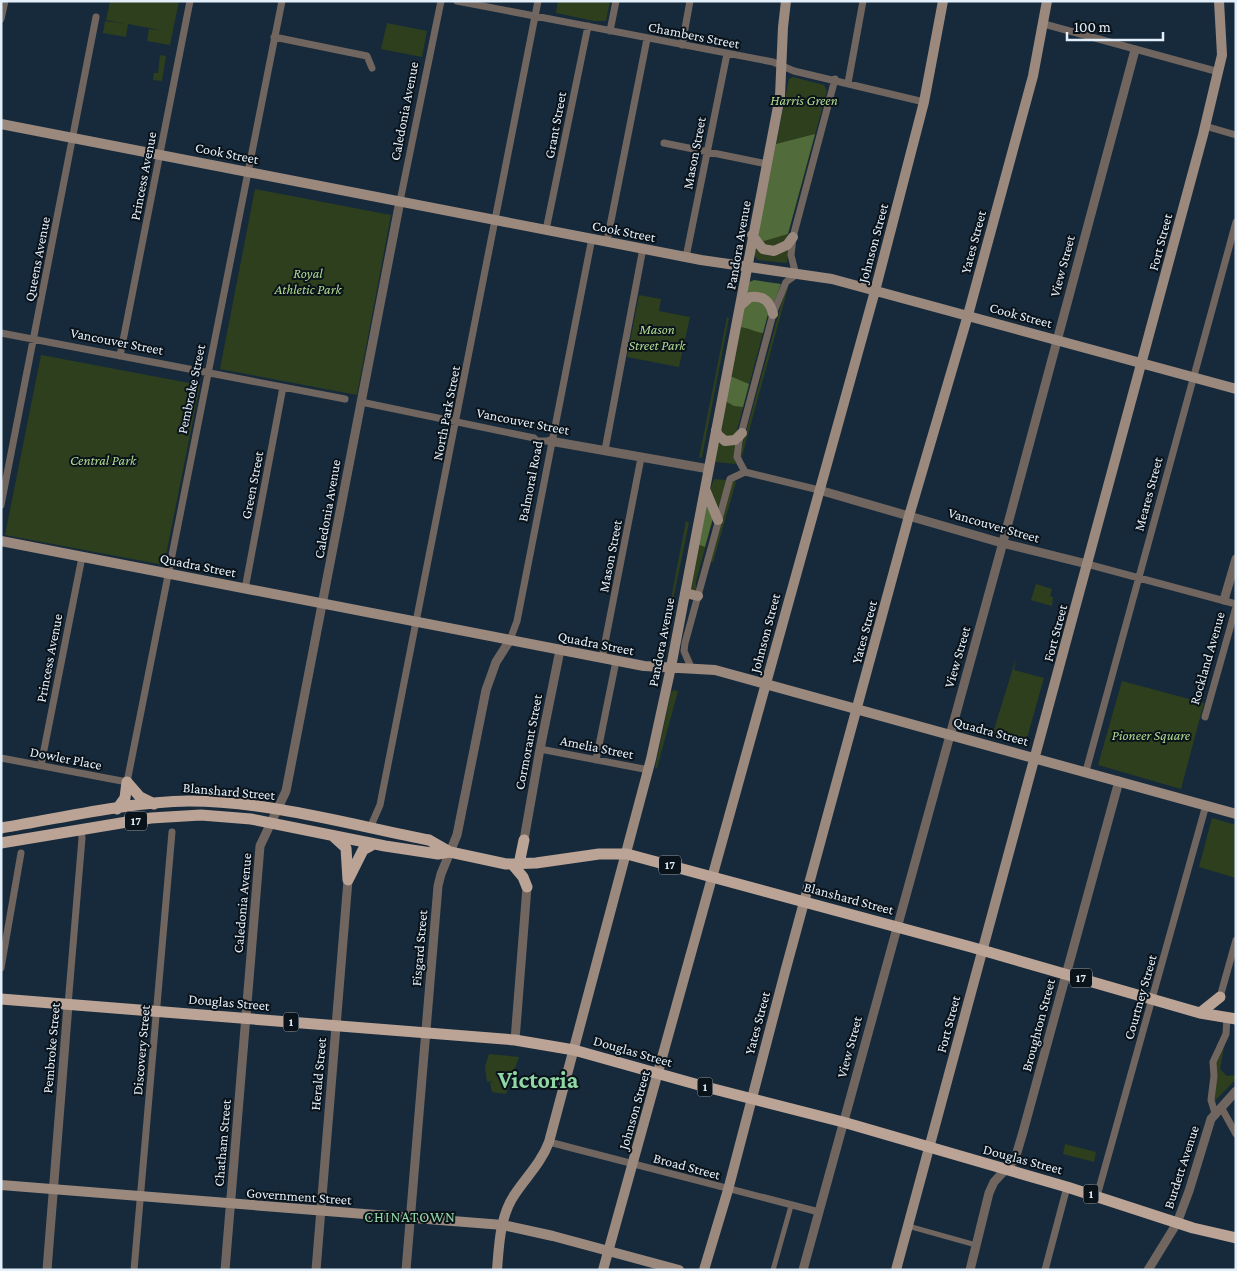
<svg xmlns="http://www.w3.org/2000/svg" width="1237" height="1271" font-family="'Crimson Pro',serif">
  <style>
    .green { fill: #2d3f1d }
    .forest { fill: #516b3b }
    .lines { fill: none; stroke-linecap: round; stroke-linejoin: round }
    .pedestrian { stroke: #71665f; stroke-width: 5 }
    .minor { stroke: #71665f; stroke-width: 7 }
    .tertiary { stroke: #71665f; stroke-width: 9 }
    .secondary { stroke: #9b897e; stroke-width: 10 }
    .primary { stroke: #bba395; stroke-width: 11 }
    .labels { text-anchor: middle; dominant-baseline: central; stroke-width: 4; stroke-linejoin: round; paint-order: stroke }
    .shield { fill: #0a121a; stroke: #a2adb7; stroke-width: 1 }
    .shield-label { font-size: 12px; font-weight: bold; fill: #e3effa }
    .street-label { font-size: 14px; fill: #e3effa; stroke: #0a121a }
    .park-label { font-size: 14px; font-style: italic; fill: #b0da8f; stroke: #0a121a }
    .neighbourhood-label { font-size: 15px; letter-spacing: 1px; fill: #90d7a6; stroke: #0a121a }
    .town-label { font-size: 24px; font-weight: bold; fill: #90d7a6; stroke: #0a121a }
  </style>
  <rect width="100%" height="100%" fill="#172a3b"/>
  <path class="green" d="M110 1H179L170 45 147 41 149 29 160 30 128 24 126 37 103 33 105 21 125 24 106 20Z
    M558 1H610L606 21H594L556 13Z
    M387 23 427 31 422 57 381 49Z
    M160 55 166 56 162 81 153 80 154 73H158Z
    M793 77 824 85 827 91 787 237 781 246 766 247 758 234 789 79Z
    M255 189 391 215 357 395 220 369Z
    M756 247 789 249 787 263 758 260 754 255Z
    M786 287 788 288 741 460 740 454Z
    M639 295 661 299 659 311 690 317 679 367 627 357Z
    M744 307 768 314 736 434 729 439 721 432 723 415Z
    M727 317 729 318 702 457 699 458Z
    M41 355 200 385 164 565 5 535Z
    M718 440 736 443 734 458 736 464 715 462Z
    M714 479 727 480 718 508 710 490Z
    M733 480 736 482 713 562H710Z
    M704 506 713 518 696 582V589L693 592 690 591Z
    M686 521 689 523 671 609H669Z
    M1036 584 1052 589 1050 596 1053 597 1052 606 1031 600Z
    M1016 658 1014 670 1044 678 1025 745 992 736Z
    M1122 681 1204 703 1181 789 1098 765Z
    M674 690 678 691 657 768H655L671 692Z
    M1212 818 1236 825V878L1199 867Z
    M1225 1043 1220 1069 1227 1076 1236 1075V1079L1214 1102 1216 1064Z
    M489 1054 519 1057 510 1082 505 1081 510 1083 506 1094 492 1092 490 1083 493 1081 487 1082 485 1066Z
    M1065 1144 1096 1152 1094 1162 1063 1154Z"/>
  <path class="forest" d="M815 134 788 234 764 241 759 237 758 234 776 144Z
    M754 280 781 284 774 303 747 295 749 282Z
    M750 301H763L768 314 763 333C755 332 749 328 740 327L744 307Z
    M730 376 749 384 743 407 734 406 725 401Z
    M708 500 713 518 705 547 697 544Z"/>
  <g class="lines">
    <path class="pedestrian" d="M908 1226 976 1245
      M773 1270 791 1206"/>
    <path class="minor" d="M457 1 773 62 794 71 924 102
      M1 19 5 1
      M1044 24 1219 72
      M610 31 616 1
      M274 37 367 56 372 68
      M682 45 690 1
      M848 83 863 1
      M1205 126 1236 135
      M664 143 767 164
      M400 201 441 1
      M546 230 588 26
      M607 241 647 39
      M686 257 727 54
      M1 333 345 399
      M120 356 190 1
      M361 402 534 438 537 441H550
      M605 450 643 248
      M745 472 737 457 739 442 773 314 786 282 796 275 791 255 793 237 835 79
      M1 505 96 17
      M1087 564 1236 604
      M245 589 283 387
      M510 640 517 621 592 238
      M602 658 641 458
      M691 667 684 651 685 643 730 479 745 472 819 490
      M1205 717 1236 607
      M540 749 649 770
      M1 758 127 782 282 1
      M596 760 616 661
      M41 765 82 557
      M1086 771 1236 222
      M370 828 380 805 538 1
      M1 968 21 853
      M1220 997 1236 940
      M68 1005 82 838 81 830
      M1221 1107 1236 1134
      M1215 1113 1211 1100 1214 1076 1213 1062 1226 1034 1227 1018
      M549 1142 819 1212
      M1097 1196 1206 805
      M134 1270 172 832
      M1045 1270 1067 1187"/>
    <path class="tertiary" d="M550 441 709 469
      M819 490 1002 543 1087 564
      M1224 600 1236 559
      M524 840 540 749 560 650
      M515 1040 527 887
      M47 1270 68 1005
      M225 1270 260 846 286 791 400 201
      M316 1270 348 880
      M406 1270 438 886 441 874 457 835 486 690 496 662 510 640
      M803 1270 999 557 1135 50
      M970 1270 989 1193 994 1182 1015 1159 1023 1132 1119 781
      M1148 1270 1177 1223 1189 1191 1211 1119 1236 1091"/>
    <path class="secondary" d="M1 124 701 260 832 279 1236 389
      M752 235 763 249 774 251 787 245 793 237
      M741 305 750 297C764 295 770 302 773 314
      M716 430 718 435 725 441 735 440 742 433
      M705 489 718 520
      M1 541 644 666 715 670 1236 814
      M685 593 698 596
      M1 1185 503 1225 553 1236 679 1270
      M497 1270C499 1245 500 1215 515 1194 527 1176 541 1163 549 1142L651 759 671 667 780 96 783 27 786 1
      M603 1270 875 291 924 102 943 1
      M704 1270 728 1190 785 972 909 516 968 315 1033 76 1047 1
      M896 1270 1203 135 1222 55 1219 1"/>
    <path class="primary" d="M127 782 140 797 154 804
      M117 809 125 798 127 782
      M1 828C63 818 126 802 189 801 268 801 352 825 429 840L450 852
      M334 837 346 848 348 880
      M1 843 151 818 201 815 251 819 385 846 438 854 450 852 506 864 536 863 599 854H627L971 947 1200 1013 1236 1019
      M512 864 523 877 527 887
      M519 864 524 840
      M349 878 363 850 374 844
      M1 999 515 1040 574 1050 706 1087 843 1122 1067 1187 1193 1228 1236 1238
      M1200 1013 1220 997"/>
  </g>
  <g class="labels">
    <g class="shield">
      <rect x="125" y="811.5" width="22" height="19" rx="4"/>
      <rect x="659" y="855.5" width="22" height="19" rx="4"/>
      <rect x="1070" y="968.5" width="22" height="19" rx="4"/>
      <rect x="283.5" y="1012.5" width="15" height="19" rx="4"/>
      <rect x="697.5" y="1077.5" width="15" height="19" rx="4"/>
      <rect x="1083.5" y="1184.5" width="15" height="19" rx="4"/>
    </g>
    <g class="shield-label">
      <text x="136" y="821">17</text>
      <text x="670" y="865">17</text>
      <text x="1081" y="978">17</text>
      <text x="291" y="1022">1</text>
      <text x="705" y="1087">1</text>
      <text x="1091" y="1194">1</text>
    </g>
    <g class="street-label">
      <text transform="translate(694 35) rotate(11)">Chambers Street</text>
      <text transform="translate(404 111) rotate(-79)">Caledonia Avenue</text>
      <text transform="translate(555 125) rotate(-79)">Grant Street</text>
      <text transform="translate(227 153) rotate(11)">Cook Street</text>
      <text transform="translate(694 153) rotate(-79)">Mason Street</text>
      <text transform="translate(143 176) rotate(-79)">Princess Avenue</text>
      <text transform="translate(624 231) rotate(11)">Cook Street</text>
      <text transform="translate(973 242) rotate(-75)">Yates Street</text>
      <text transform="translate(1160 242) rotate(-75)">Fort Street</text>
      <text transform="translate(873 243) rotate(-75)">Johnson Street</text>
      <text transform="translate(738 245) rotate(-80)">Pandora Avenue</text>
      <text transform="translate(37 259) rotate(-79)">Queens Avenue</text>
      <text transform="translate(1062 266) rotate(-75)">View Street</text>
      <text transform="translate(1021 315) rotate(15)">Cook Street</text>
      <text transform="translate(117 341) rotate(11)">Vancouver Street</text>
      <text transform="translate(191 389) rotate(-78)">Pembroke Street</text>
      <text transform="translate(446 413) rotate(-79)">North Park Street</text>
      <text transform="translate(523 421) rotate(11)">Vancouver Street</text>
      <text transform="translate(530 481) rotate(-79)">Balmoral Road</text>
      <text transform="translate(252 485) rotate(-79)">Green Street</text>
      <text transform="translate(1148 494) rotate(-75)">Meares Street</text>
      <text transform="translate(327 509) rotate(-80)">Caledonia Avenue</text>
      <text transform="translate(994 525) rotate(16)">Vancouver Street</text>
      <text transform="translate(610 556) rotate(-79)">Mason Street</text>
      <text transform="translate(198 565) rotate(11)">Quadra Street</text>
      <text transform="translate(864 632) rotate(-75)">Yates Street</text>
      <text transform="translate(765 633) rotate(-75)">Johnson Street</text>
      <text transform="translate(1055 633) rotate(-75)">Fort Street</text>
      <text transform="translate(661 642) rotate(-79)">Pandora Avenue</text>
      <text transform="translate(596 643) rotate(11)">Quadra Street</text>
      <text transform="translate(957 657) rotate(-74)">View Street</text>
      <text transform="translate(49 658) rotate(-79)">Princess Avenue</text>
      <text transform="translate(1207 658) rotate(-74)">Rockland Avenue</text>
      <text transform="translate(991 731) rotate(15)">Quadra Street</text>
      <text transform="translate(528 742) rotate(-79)">Cormorant Street</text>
      <text transform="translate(597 747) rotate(11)">Amelia Street</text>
      <text transform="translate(66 758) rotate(11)">Dowler Place</text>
      <text transform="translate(229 791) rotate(5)">Blanshard Street</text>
      <text transform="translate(849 898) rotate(15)">Blanshard Street</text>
      <text transform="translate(242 903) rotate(-85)">Caledonia Avenue</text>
      <text transform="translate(419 948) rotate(-85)">Fisgard Street</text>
      <text transform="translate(1140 997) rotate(-74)">Courtney Street</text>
      <text transform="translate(229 1002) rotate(5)">Douglas Street</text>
      <text transform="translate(757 1023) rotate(-75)">Yates Street</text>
      <text transform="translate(948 1024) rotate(-75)">Fort Street</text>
      <text transform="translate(1038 1025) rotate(-75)">Broughton Street</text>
      <text transform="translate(849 1047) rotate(-75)">View Street</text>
      <text transform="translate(51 1048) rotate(-85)">Pembroke Street</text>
      <text transform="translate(141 1050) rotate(-85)">Discovery Street</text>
      <text transform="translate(633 1051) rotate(16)">Douglas Street</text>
      <text transform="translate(318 1074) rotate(-85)">Herald Street</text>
      <text transform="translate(634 1110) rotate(-74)">Johnson Street</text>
      <text transform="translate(222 1143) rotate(-85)">Chatham Street</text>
      <text transform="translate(1023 1159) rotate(15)">Douglas Street</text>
      <text transform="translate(687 1166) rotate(15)">Broad Street</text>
      <text transform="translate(1181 1167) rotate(-72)">Burdett Avenue</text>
      <text transform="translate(299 1196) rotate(4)">Government Street</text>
    </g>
    <g class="park-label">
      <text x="804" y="100">Harris Green</text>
      <text x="308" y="273">Royal<tspan x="308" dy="16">Athletic Park</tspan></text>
      <text x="657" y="329">Mason<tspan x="657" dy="16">Street Park</tspan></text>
      <text x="103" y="460">Central Park</text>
      <text x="1151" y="735">Pioneer Square</text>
    </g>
    <g class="neighbourhood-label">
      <text x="410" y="1217">CHINATOWN</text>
    </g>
    <g class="town-label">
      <text x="538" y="1079">Victoria</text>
    </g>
  </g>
  <rect width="1237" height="1271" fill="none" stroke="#e3effa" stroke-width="5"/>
  <path d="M1067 32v8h96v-8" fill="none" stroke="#e3effa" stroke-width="2.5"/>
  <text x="1074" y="32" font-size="15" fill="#e3effa" stroke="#0a121a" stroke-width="4" paint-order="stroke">100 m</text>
</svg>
